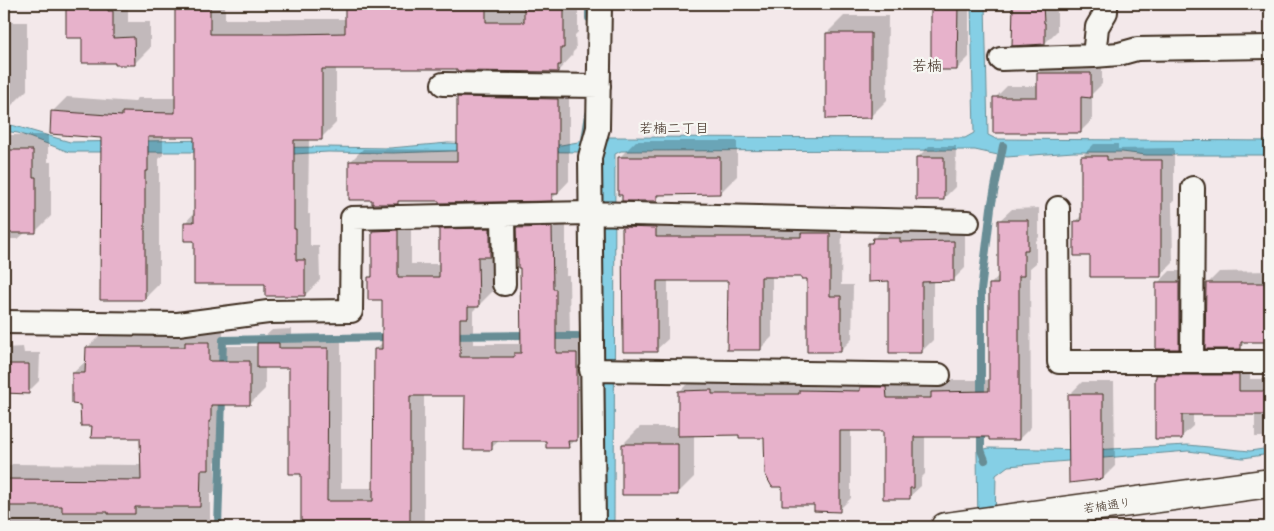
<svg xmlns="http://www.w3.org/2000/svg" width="1274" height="531" font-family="Delius,'Klee One',sans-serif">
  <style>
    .water { fill: #85cfe5; stroke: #678d95 }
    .shadow { fill: #0003 }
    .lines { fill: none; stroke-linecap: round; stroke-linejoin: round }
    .stream { stroke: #678d95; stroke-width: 8 }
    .building { fill: #e7b2cb; stroke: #3b2a1e }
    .street-casing { stroke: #3b2a1e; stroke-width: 26 }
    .secondary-casing { stroke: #3b2a1e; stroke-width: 31 }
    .street { stroke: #f6f6f2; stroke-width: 22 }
    .secondary { stroke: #f6f6f2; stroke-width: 28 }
    .labels { text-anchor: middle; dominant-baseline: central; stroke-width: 4.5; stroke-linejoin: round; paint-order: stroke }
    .street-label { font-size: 12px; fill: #3b2a1e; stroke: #f6f6f2 }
    .neighbourhood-label { font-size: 14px; fill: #3b2a1e; stroke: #f6f6f2 }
    .quarter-label { font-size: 15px; fill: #3b2a1e; stroke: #f6f6f2 }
  </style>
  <rect width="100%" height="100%" fill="#f3e8ea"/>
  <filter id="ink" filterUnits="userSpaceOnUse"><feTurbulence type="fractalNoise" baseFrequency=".02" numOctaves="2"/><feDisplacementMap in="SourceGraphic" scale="10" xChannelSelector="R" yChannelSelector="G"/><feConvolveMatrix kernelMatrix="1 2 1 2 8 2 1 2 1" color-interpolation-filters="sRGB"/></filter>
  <g filter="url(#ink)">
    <path class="water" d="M971 4H985L988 135 996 139 1270 141V155H1146L1122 152H1073L1007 157 975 150 621 151 615 154 614 527H603L604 337 600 318 582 152 452 151 393 153 328 152 242 157 215 152H69L18 133 4 131V124L15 126 70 142 217 140 231 148 326 147 390 148 448 143 502 145H561L578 142 584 138 607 137 965 138 974 133Z
      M1188 445 1250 451 1270 448V454L1243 458 1188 451 1008 466 996 475 995 527H978L977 451 989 448 1092 450Z"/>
    <path class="shadow" d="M67 4H128V22H150V48L134 64 83 36H68Z
      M176 4H225V19H346L347 4H578V32L575 35 576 49 573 52 572 56 558 71 458 67H336V123L321 138H309L308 214H310V246L319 245 320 280 305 295 267 283 196 240 185 223 195 212V135L163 136V155L159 159V284L144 299 102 137 52 112 67 97 134 102 138 98H177Z
      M932 4H969V57L957 69H932Z
      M1011 4H1055V11H1057V31L1045 43 1014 11H1011Z
      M1139 4H1205L1204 5H1139Z
      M844 16H888L887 100 870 117 827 33Z
      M4 22H27V90L10 107H4Z
      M1050 61H1102V84L1092 94V120L1080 132 995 98 1007 86H1038V73Z
      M470 86 569 87V181L552 199H401L397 203 373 199 351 161 363 149 458 150V98Z
      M4 135H48V162H51V216L35 232H26L18 239H4Z
      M636 141H737V176L720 193H663L656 200 619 158Z
      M1094 144H1118V149L1174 148V201L1172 202 1173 263 1161 275 1091 255 1075 222 1082 215V156Z
      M929 146H956L955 187 943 199 917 158Z
      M1039 208V237L1036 241V263L1030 268 1031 427 1019 439 990 436H925V474L921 478V486L909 497 885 430H851V498L839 510 815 504 783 485 766 437 740 434H694V477L677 494 623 444 640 427H679L680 391 692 379 898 376V386H939L945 380H991V284L999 275 1000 220 1012 209Z
      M532 214H566V276H569L570 339H591V425L568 446 547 439 500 440 491 448 466 395H424V527H302V472L290 367H265V389L250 404H225L224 407 223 454 215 462V491L210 495V527H4V465H11L12 464 142 465 141 437 93 425 82 403 73 373 87 360V348L102 333 223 328V346H258V343L272 330 292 329V335H341V488H374L375 350 383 342V299L370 278 373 274V231L387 217H411V264H440V230L454 216 503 215 504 242 491 255 492 292 473 311V344H522L521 266 518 228Z
      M635 215 842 221 841 285H853L852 339 840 351 808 278 802 276H772V337L760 349 729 280H668V339L656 350 623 227Z
      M886 226 965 230V268L953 280H933V340L921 352 890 280 869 244Z
      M1170 271H1191L1190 336 1178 348 1158 283Z
      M1270 271V341H1246L1240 348 1207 284 1219 272Z
      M23 347 24 353H40L39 381 28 392H4V348Z
      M1170 364H1250V379H1270V437H1255V414L1193 413V426L1181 437 1158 376Z
      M1082 382H1114L1115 466 1103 478 1070 394Z"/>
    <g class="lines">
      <path class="stream" d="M589 4V18
        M585 140 589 114
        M450 336 531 335
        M548 336H577
        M222 370 223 340 391 337
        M981 401V291L991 208 1003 146
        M981 427V450L985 460
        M218 527 222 397"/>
    </g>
    <path class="building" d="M66 4H108V11H113V38L134 37 135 65H115V63H82V38H66Z
      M175 4H210V34H288L345 33V4H486V22H524V4H564V48H561V65H558V72L457 71V69H322V140H294V229H296V260H305V296H265V284H194V241H184V222H194V137H148V171H145V300H100L101 138 50 134 51 111 122 116V112L175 113Z
      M931 4H958L957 70H931Z
      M1013 4H1043L1044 23H1045V44L1012 46Z
      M826 33H871V118L826 119Z
      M1037 73H1091V98L1081 97V133H993V97H1037Z
      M457 97 558 99V194H552V201L439 203V201H398V204H372V200H349V161H457Z
      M4 150H33V177H36V233H4Z
      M1081 156H1107V160H1162V214H1161V277H1090V256H1074V221H1081Z
      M618 157H720V194L657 195V201H622V195H618Z
      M916 157H944V200H916Z
      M998 220H1028V250H1024V276H1019V440H989V437H914V488H910V499H883V431H840V512L814 511V505H782V487H772L765 474 764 438H739V435L678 436V391L712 390V394H799V390L860 391V387H886L887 398H931V392L989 391V284H998Z
      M552 227 553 289H556V353H577V441H568L569 448H546V441H492V450H464L465 396H410V527H301V474H289V368H257V343H279V348H328L327 501H373L374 349H382V300H368V277H372V231L398 230V277H439V229L490 228V257H478L479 307H468V318H460V357H514V353H521L520 268H518V258H517L516 228Z
      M622 227 656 228V237H801V233H830V296H841V352H807V279H801V277H761V350H727L728 281H657V352H623Z
      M873 238H900V242L954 241V281L922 282V353H889V281L868 282V243H872Z
      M1156 282H1179V349H1156Z
      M1206 283H1270V342H1241V349H1205Z
      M185 342H209V361H250V405H211V421H209V470H201L200 507H135V514H108V512H62V506H4V479L141 480 140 438H91L92 426H81L80 405 72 404V373H85L86 347H185Z
      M4 364H29V394L4 393Z
      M1156 375H1239V391H1270V415H1182V439H1155V378H1156Z
      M1068 394H1103V479L1069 483Z
      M622 444H678V495H622Z"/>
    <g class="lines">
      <g class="street-casing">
        <path id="street" d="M1094 56 1097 27 1106 12V4
          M1001 59 1094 56 1119 54 1137 49 1270 47
          M443 84 599 86
          M1058 208 1059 362H1270
          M503 215 504 284
          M4 322 178 324 268 312 351 311 352 218 589 213 968 222
          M1192 362 1193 188
          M591 370 939 375
          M594 527 590 157 598 128 600 4"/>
      </g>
      <g class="secondary-casing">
        <path id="secondary" d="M945 527 1270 483"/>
      </g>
      <use href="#street" class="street"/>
      <use href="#secondary" class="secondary"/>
    </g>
  </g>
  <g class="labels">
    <g class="street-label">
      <text transform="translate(1107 505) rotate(-8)">若楠通り</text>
    </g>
    <g class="neighbourhood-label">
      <text x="674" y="128">若楠二丁目</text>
    </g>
    <g class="quarter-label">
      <text x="927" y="65">若楠</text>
    </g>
  </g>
  <rect width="1274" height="531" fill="none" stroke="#f6f6f2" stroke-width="20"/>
  <rect x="10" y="10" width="1254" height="511" fill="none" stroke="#3b2a1e" stroke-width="2" filter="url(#ink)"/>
</svg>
